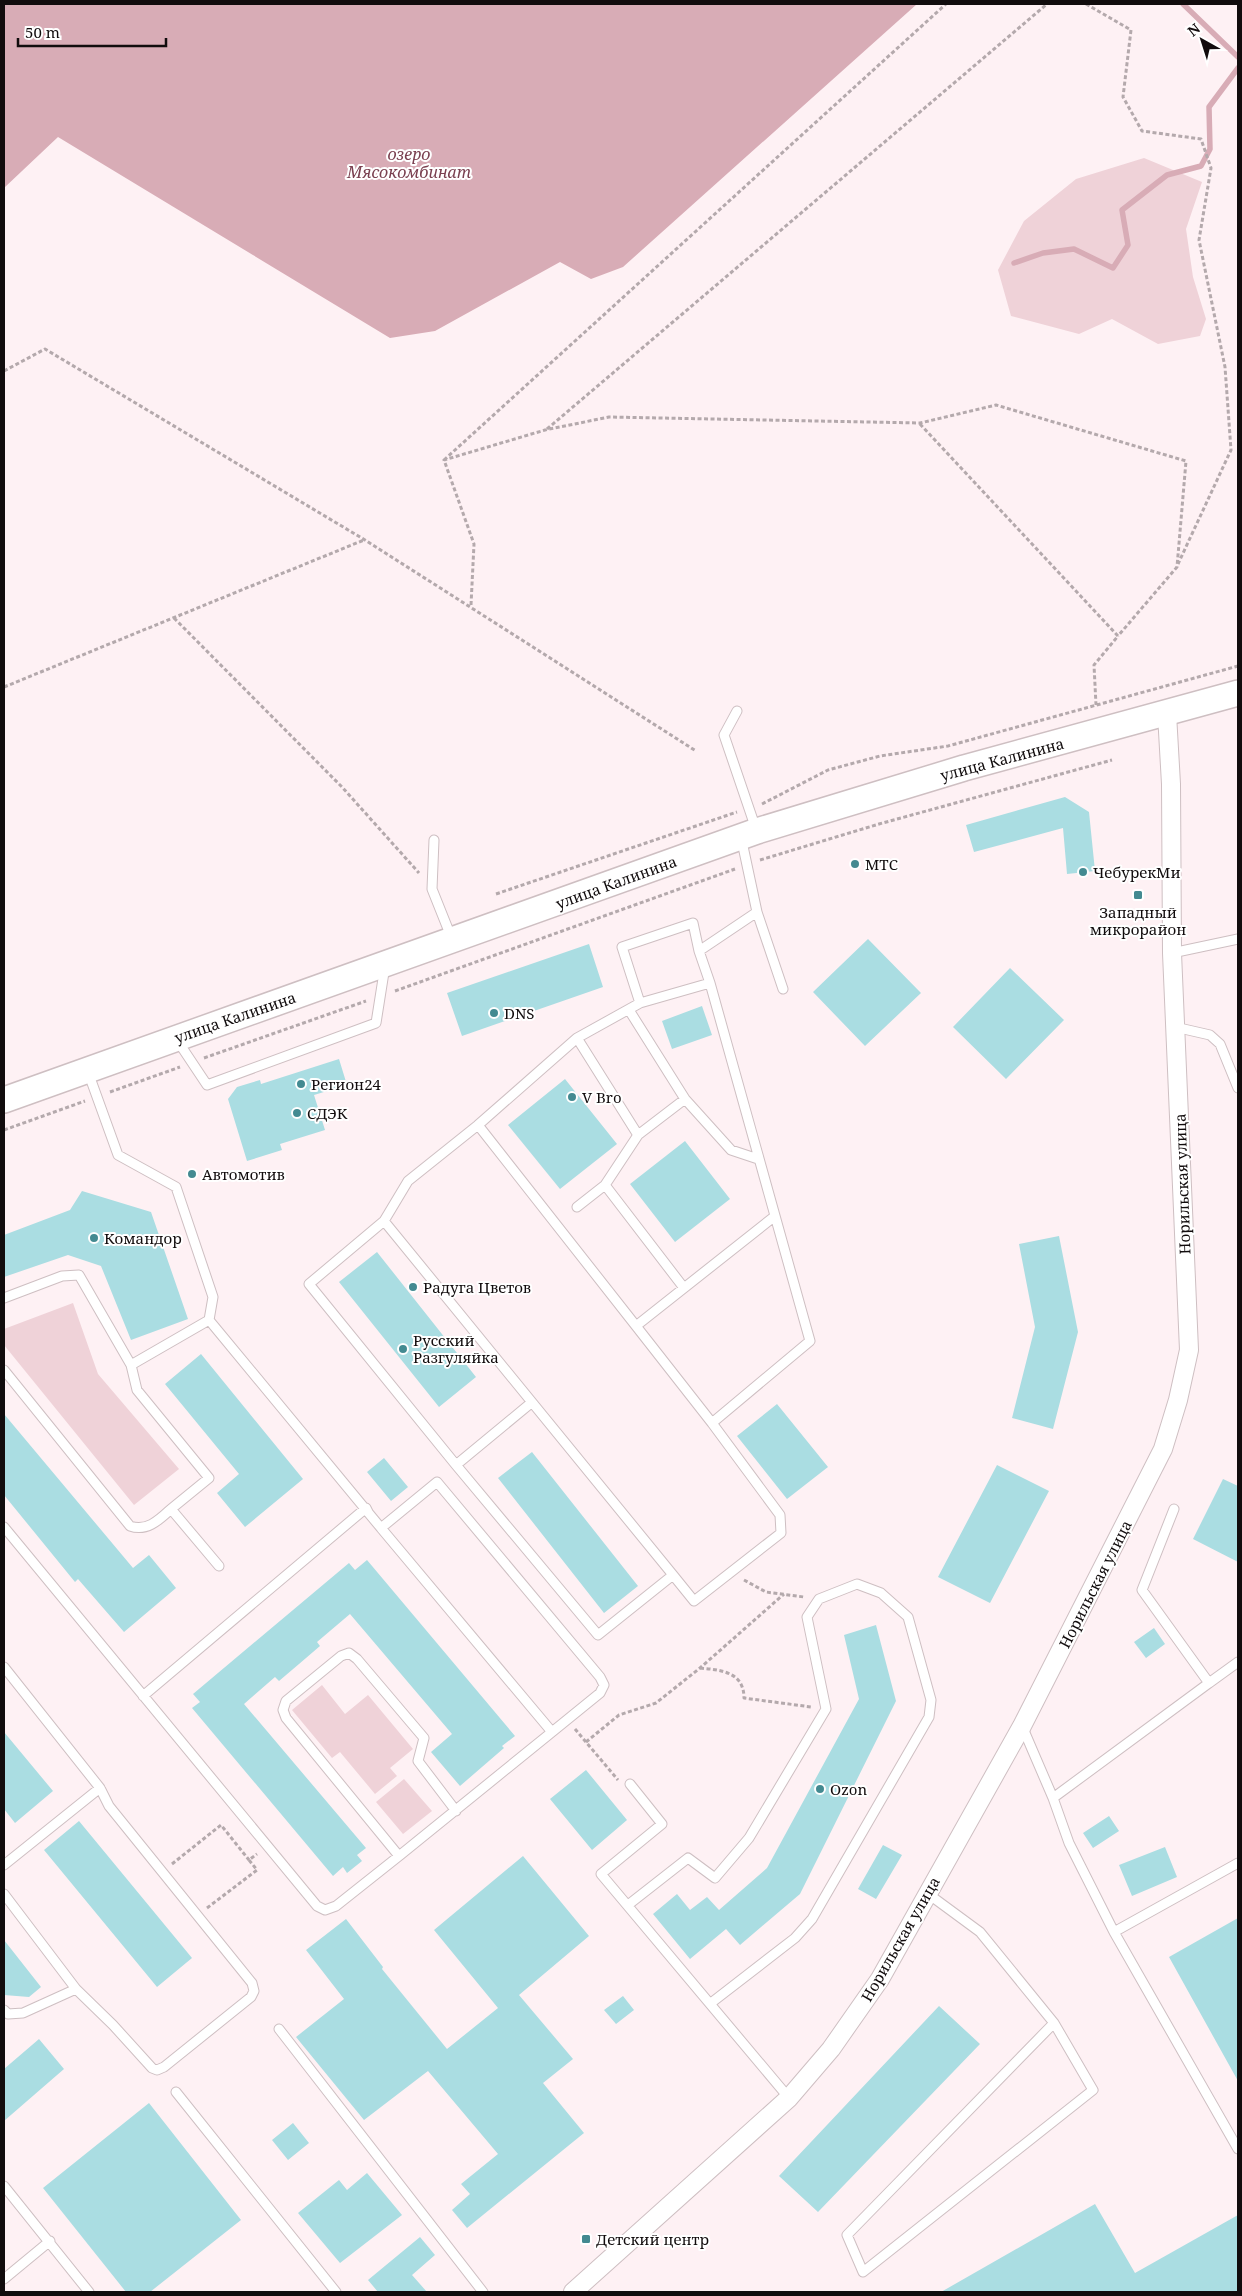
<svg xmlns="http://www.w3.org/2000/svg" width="1242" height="2296" font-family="'Noto Serif',serif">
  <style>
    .green { fill: #efd2d8 }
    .water { fill: #d8acb6 }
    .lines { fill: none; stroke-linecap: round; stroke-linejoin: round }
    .stream { stroke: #d8acb6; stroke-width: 5.5 }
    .building { fill: #aadde2 }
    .lane-casing { stroke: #cebfc2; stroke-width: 11 }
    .street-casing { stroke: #cebfc2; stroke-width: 20 }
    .secondary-casing { stroke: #cebfc2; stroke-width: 28 }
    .path { stroke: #b4a9ac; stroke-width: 3; stroke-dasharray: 4 2.5; stroke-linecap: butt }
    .lane { stroke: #fff; stroke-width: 9 }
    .street { stroke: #fff; stroke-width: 18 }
    .secondary { stroke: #fff; stroke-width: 25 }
    .poi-dot { fill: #438a91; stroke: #fff; stroke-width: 2 }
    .labels { text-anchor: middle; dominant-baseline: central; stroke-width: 4; stroke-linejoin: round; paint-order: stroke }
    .street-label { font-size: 15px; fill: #110c0d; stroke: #fff }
    .poi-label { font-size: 15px; fill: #110c0d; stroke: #fff; text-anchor: start }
    .water-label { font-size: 16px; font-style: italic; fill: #7a4050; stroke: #fff }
  </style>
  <rect width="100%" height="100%" fill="#fef1f4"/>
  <path class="green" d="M1144 158 1202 182 1186 229 1193 277 1206 319 1200 336 1158 344 1112 319 1079 334 1011 316 998 270 1024 221 1076 179Z
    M73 1303 98 1374 179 1469 134 1505 4 1345V1329Z
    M322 1685 345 1714 368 1695 413 1749 390 1768 397 1776 375 1794 340 1752 332 1758 292 1710Z
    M404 1779 432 1811 403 1834 376 1802Z"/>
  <path class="water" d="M4 4H917L623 267 591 279 560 262 435 331 390 338 58 137 4 188Z"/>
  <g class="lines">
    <path class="stream" d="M1183 4 1238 57
      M1014 263 1043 253 1074 249 1113 268 1128 245 1122 210 1167 175 1201 166 1210 149 1209 107 1238 68"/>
  </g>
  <path class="building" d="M1065 797 1089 812 1095 871 1067 874 1063 828 974 852 966 825Z
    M868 939 921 993 865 1046 813 992Z
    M589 944 603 987 462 1036 447 993Z
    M1010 968 1064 1020 1006 1079 953 1027Z
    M702 1006 712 1035 672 1049 662 1021Z
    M339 1059 347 1085 314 1095 325 1130 280 1144 282 1150 247 1161 228 1099 237 1087 260 1080 261 1084Z
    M565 1079 617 1144 560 1189 508 1125Z
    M685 1141 730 1199 675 1242 630 1184Z
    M82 1191 151 1212 188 1319 131 1340 101 1266 68 1255 4 1277V1235L70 1210Z
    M1059 1236 1078 1332 1053 1429 1012 1418 1035 1327 1019 1244Z
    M377 1252 476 1377 439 1407 339 1282Z
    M201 1354 303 1479 245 1527 217 1493 239 1474 165 1384Z
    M777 1404 828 1467 787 1499 737 1436Z
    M4 1414 133 1568 149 1555 176 1588 124 1632 78 1579 75 1582 4 1495Z
    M532 1452 638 1586 604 1613 498 1478Z
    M384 1458 408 1487 391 1501 367 1472Z
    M997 1465 1049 1491 990 1603 938 1577Z
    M1223 1479 1238 1486V1562L1193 1539Z
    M367 1560 515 1736 502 1746 504 1748 460 1786 431 1752 452 1734 350 1614 317 1642 320 1646 299 1664 279 1681 275 1677 244 1704 366 1848 357 1855 362 1861 347 1873 343 1867 333 1876 192 1708 200 1702 193 1694 349 1563 355 1570Z
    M876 1625 896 1701 800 1894 740 1945 726 1929 690 1959 653 1914 677 1894 690 1910 707 1897 719 1910 767 1868 859 1699 844 1635Z
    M1154 1628 1165 1644 1146 1658 1134 1642Z
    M4 1732 53 1791 15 1823 4 1809Z
    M586 1770 627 1820 592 1850 550 1799Z
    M1109 1816 1119 1831 1093 1848 1083 1833Z
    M79 1821 192 1958 157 1987 44 1850Z
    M883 1845 902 1855 876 1899 858 1889Z
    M1165 1847 1177 1877 1132 1896 1119 1865Z
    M523 1856 589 1936 519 1995 573 2059 543 2083 584 2133 467 2228 452 2210 470 2194 461 2184 498 2154 428 2071 364 2120 296 2037 344 1999 306 1950 346 1919 383 1967 382 1969 447 2049 498 2008 434 1930Z
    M1238 1918V2081L1169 1957Z
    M4 1940 41 1987 29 1997 4 1995Z
    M623 1996 634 2010 616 2024 604 2010Z
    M939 2006 980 2044 818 2212 779 2176Z
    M39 2039 64 2069 4 2121V2069Z
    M149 2103 241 2220 150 2292H126L43 2188Z
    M293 2123 309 2143 288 2160 272 2140Z
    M367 2173 402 2215 340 2263 298 2213 339 2180 347 2190Z
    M1095 2204 1135 2273 1238 2215V2292H941Z
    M420 2237 435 2255 412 2275 427 2292H378L368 2280Z"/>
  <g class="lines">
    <g class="lane-casing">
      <path id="lane" d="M737 711 724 735 756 829
        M741 837 757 912 783 989
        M434 840 432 889 452 939
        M757 912 699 951 710 983 640 1003 577 1038 478 1125 636 1326 775 1216
        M1172 953 1238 939
        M640 1003 622 947 693 923 699 951
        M629 1010 685 1099
        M1175 1027 1210 1035 1220 1044 1238 1088
        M577 1038 638 1135 685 1099 731 1150 758 1159
        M177 1040 207 1085 376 1023 385 966
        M88 1072 118 1155 176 1187 213 1297 209 1320 381 1528
        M605 1185 684 1288
        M577 1207 605 1185 638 1135
        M384 1221 673 1575 598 1635 456 1465 309 1284Z
        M384 1221 408 1181 478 1125
        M4 1298 62 1276 79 1275 131 1365 209 1320
        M636 1326 712 1423
        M131 1365 137 1390 209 1478 171 1509
        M4 1370 130 1526C147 1532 159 1520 171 1509L219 1566
        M456 1465 531 1403
        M4 1527 317 1906 325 1910 336 1906 399 1856
        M673 1575 694 1601 781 1533 780 1515 712 1423 810 1341 710 983
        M4 1667 100 1788 109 1806 252 1983 254 1991 251 1997 164 2067 157 2070 152 2068 113 2025 76 1989 4 1894
        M1209 1683 1238 1662
        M143 1696 366 1508 368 1512
        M1022 1726 1053 1798 1069 1843 1114 1932 1238 2149
        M630 1784 662 1824 601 1874 789 2098
        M1053 1798 1209 1683 1142 1590 1174 1509
        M456 1811 418 1761 424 1738 357 1659 349 1653 341 1656 286 1701 283 1710 286 1718 399 1856 552 1732 381 1528 437 1482 600 1677 604 1685 600 1693 552 1732
        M4 1865 100 1788
        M927 1893 980 1932 1054 2023 1093 2090 863 2272 847 2235 1054 2023
        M628 1905 688 1858 715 1878 749 1838 826 1709 807 1617 819 1599 857 1584 881 1593 908 1617 931 1700 929 1717 812 1919 795 1938 711 2003
        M1114 1932 1238 1863
        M4 2010 8 2014 23 2013 76 1989
        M279 2029 483 2292
        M176 2092 336 2292
        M4 2186 89 2292
        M4 2279 50 2241"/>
    </g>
    <g class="street-casing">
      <path id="street" d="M573 2292 789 2098 831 2049 880 1979 1022 1726 1163 1449 1178 1400 1189 1350 1172 953 1171 784 1167 714"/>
    </g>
    <g class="secondary-casing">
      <path id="secondary" d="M4 1100 757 831 964 768 1238 693"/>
    </g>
    <path class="path" d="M1086 4 1131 30 1123 97 1142 131 1201 139 1211 168 1199 240 1225 367 1231 450 1178 564
      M4 371 45 349 365 540 696 751
      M920 424 1118 636 1094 665 1096 705
      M547 429 1047 4
      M444 460 946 4
      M471 605 474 544 444 460 545 430 609 417 920 423 996 405 1186 461 1177 567 1118 636
      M174 618 342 787 419 873
      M4 687 364 540
      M762 804 828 770 880 756 948 746 1238 666
      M760 860 879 824 1112 760
      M496 894 737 812
      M395 991 735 869
      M204 1058 366 1001
      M110 1092 180 1067
      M4 1130 85 1101
      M744 1580 766 1592 804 1597
      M700 1668C721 1670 744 1672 744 1698L811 1707
      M575 1729 618 1780
      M586 1742 619 1715 656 1703 700 1668 784 1594
      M172 1864 221 1825 249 1860
      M207 1908 257 1870 249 1860 257 1854"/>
    <use href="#lane" class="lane"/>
    <use href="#street" class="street"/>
    <use href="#secondary" class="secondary"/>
  </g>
  <g class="poi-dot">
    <circle cx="855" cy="864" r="5"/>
    <circle cx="1083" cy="872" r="5"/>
    <rect x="1133" y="890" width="10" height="10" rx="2.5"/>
    <circle cx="494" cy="1013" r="5"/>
    <circle cx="301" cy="1084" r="5"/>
    <circle cx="572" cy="1097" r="5"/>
    <circle cx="297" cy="1113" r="5"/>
    <circle cx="192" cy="1174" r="5"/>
    <circle cx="94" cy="1238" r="5"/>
    <circle cx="413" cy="1287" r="5"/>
    <circle cx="403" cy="1349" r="5"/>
    <circle cx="820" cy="1789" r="5"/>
    <rect x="581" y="2234" width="10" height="10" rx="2.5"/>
  </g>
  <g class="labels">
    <g class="street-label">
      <text transform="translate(1002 759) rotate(-15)">улица Калинина</text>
      <text transform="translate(616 882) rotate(-20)">улица Калинина</text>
      <text transform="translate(235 1017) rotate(-19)">улица Калинина</text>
      <text transform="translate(1182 1184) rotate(-92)">Норильская улица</text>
      <text transform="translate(1095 1584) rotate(-63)">Норильская улица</text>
      <text transform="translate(900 1939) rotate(-60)">Норильская улица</text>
    </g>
    <g class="poi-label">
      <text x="865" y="864">МТС</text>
      <text x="1093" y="872">ЧебурекМи</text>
      <text x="1138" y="912" text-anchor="middle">Западный<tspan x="1138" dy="17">микрорайон</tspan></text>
      <text x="504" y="1013">DNS</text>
      <text x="311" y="1084">Регион24</text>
      <text x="582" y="1097">V Bro</text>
      <text x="307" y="1113">СДЭК</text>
      <text x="202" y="1174">Автомотив</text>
      <text x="104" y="1238">Командор</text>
      <text x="423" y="1287">Радуга Цветов</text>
      <text x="413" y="1340">Русский<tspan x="413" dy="17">Разгуляйка</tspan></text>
      <text x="830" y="1789">Ozon</text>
      <text x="596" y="2239">Детский центр</text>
    </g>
    <g class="water-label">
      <text x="409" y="154">озеро<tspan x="409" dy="18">Мясокомбинат</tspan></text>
    </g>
  </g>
  <rect width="1242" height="2296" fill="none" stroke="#110c0d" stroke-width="10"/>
  <g transform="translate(1202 40) rotate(321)" stroke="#ffffff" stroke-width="4" paint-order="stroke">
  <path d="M0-4L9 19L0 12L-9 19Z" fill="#110c0d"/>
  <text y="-8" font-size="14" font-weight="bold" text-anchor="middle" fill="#110c0d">N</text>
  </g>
  <path d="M18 38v8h148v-8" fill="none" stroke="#110c0d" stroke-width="2.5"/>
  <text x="25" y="38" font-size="15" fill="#110c0d" stroke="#ffffff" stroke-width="4" paint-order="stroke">50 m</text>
</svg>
